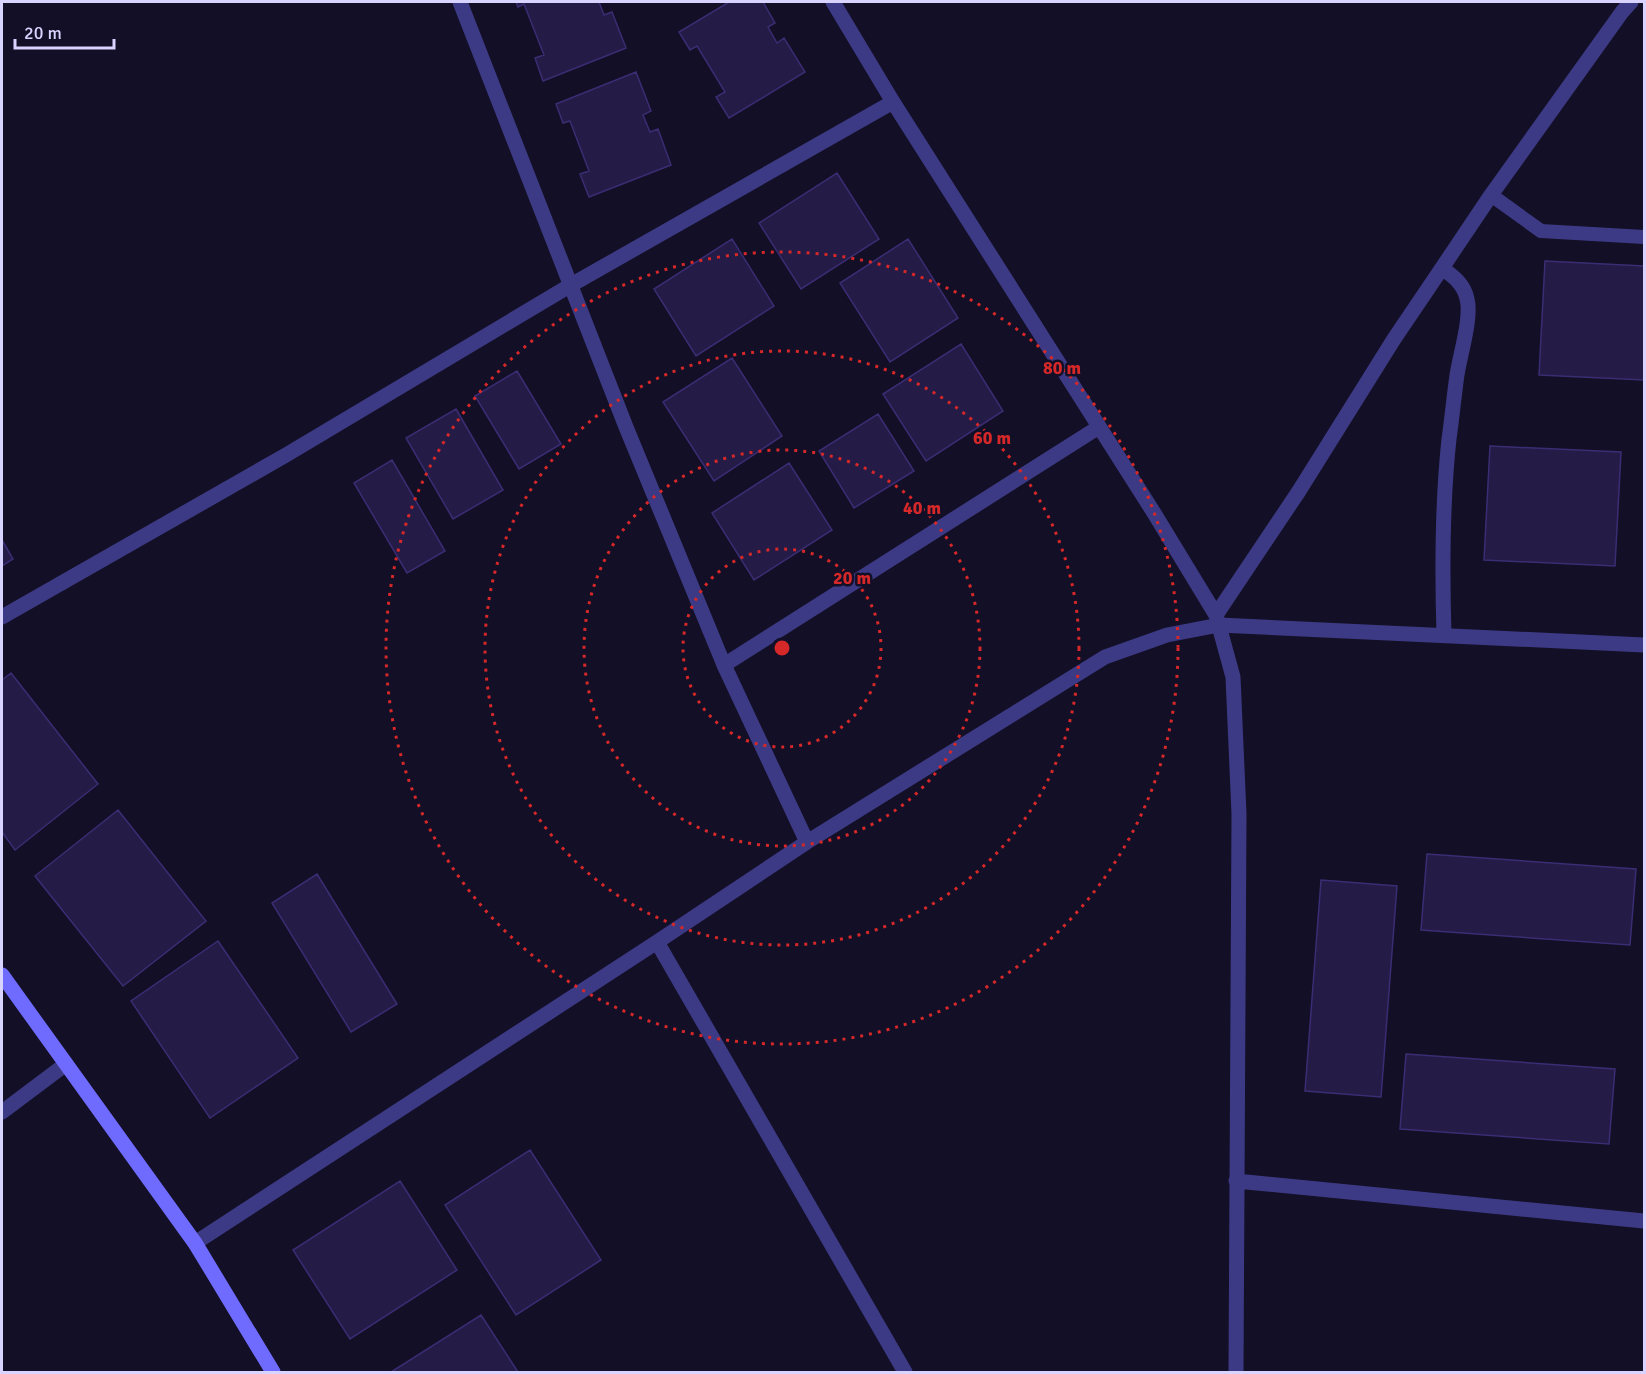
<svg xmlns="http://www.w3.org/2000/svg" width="1646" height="1374" font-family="Signika,sans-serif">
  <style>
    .building { fill: #241b47; stroke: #3b2d73; stroke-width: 1.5 }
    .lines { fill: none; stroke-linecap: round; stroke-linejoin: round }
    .lane { stroke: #3d3a85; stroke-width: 14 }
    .street { stroke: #3d3a85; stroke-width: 15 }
    .secondary { stroke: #6f6bff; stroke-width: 15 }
    .ring { fill: none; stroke: #d62828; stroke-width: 3; stroke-dasharray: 3 6 }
    .centre { fill: #d62828; stroke: #130f26; stroke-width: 3 }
    .ring-label { font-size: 18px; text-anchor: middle; font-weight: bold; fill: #d62828; stroke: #130f26; stroke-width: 5; stroke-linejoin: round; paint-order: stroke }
  </style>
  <rect width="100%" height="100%" fill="#130f26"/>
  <path class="building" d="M516 2H599L604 15 612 12 626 48 543 81 535 58 544 55 524 4 518 7Z
    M729 2H763L775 23 768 27 777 43 784 38 805 72 729 118 716 97 725 92 697 46 690 50 679 32Z
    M636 72 651 111 643 115 650 132 658 129 671 165 589 197 580 174 589 171 570 121 563 123 556 104Z
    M837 173 879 239 801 289 759 223Z
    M732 239 774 306 696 356 654 289Z
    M908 239 958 318 890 362 840 283Z
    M1545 261 1644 266V380L1539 375Z
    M961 344 1003 411 926 461 883 394Z
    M732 358 782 436 714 481 663 402Z
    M517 371 561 444 519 469 475 396Z
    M456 409 503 490 453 519 406 438Z
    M878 414 914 471 854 508 819 451Z
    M1490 446 1621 452 1615 566 1484 560Z
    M392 460 445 551 407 573 354 483Z
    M789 463 832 530 754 580 712 513Z
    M2 540 13 559 2 566Z
    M11 673 98 784 15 850 2 832V680Z
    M118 810 206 921 123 986 35 876Z
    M1427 854 1636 869 1630 945 1421 930Z
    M317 874 397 1004 351 1032 272 903Z
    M1321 880 1397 886 1381 1097 1305 1091Z
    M218 941 298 1058 210 1118 131 1001Z
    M1406 1054 1615 1069 1609 1144 1400 1129Z
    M530 1150 601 1260 516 1315 445 1205Z
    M400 1181 457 1270 350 1339 293 1250Z
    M481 1315 518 1372H391Z"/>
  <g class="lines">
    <path class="lane" d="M1491 195 1541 231 1644 237"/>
    <path class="street" d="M460 2 626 427 724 665 807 842
      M833 2 893 102 1154 513 1216 615 1233 677 1239 814 1236 1372
      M1442 268C1453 276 1464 284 1467 299 1472 317 1460 355 1457 375 1454 396 1452 418 1449 439 1442 504 1442 570 1444 635
      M1216 615 1299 491 1394 339 1442 268 1491 195 1622 12 1631 2
      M2 617 286 455 571 285 893 102
      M724 665 1099 427
      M657 942 905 1372
      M2 1112 66 1064
      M1236 1181 1644 1221
      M195 1243 657 942 807 842 1105 657 1167 635 1219 625 1644 645"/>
    <path class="secondary" d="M2 975 195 1243 273 1372"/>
  </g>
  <g class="ring">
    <circle cx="782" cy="648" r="99"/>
    <circle cx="782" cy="648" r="198"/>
    <circle cx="782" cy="648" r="297"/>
    <circle cx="782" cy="648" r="396"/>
  </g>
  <circle cx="782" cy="648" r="9" class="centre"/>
  <g class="ring-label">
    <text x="1062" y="374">80 m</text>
    <text x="992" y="444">60 m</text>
    <text x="922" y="514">40 m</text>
    <text x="852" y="584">20 m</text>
  </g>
  <rect width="1646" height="1374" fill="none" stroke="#d9d4ff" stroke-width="6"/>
  <path d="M15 39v9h99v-9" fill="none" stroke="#d9d4ff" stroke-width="3"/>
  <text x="24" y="39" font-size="18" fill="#d9d4ff" stroke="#130f26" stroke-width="4.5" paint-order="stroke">20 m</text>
</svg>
